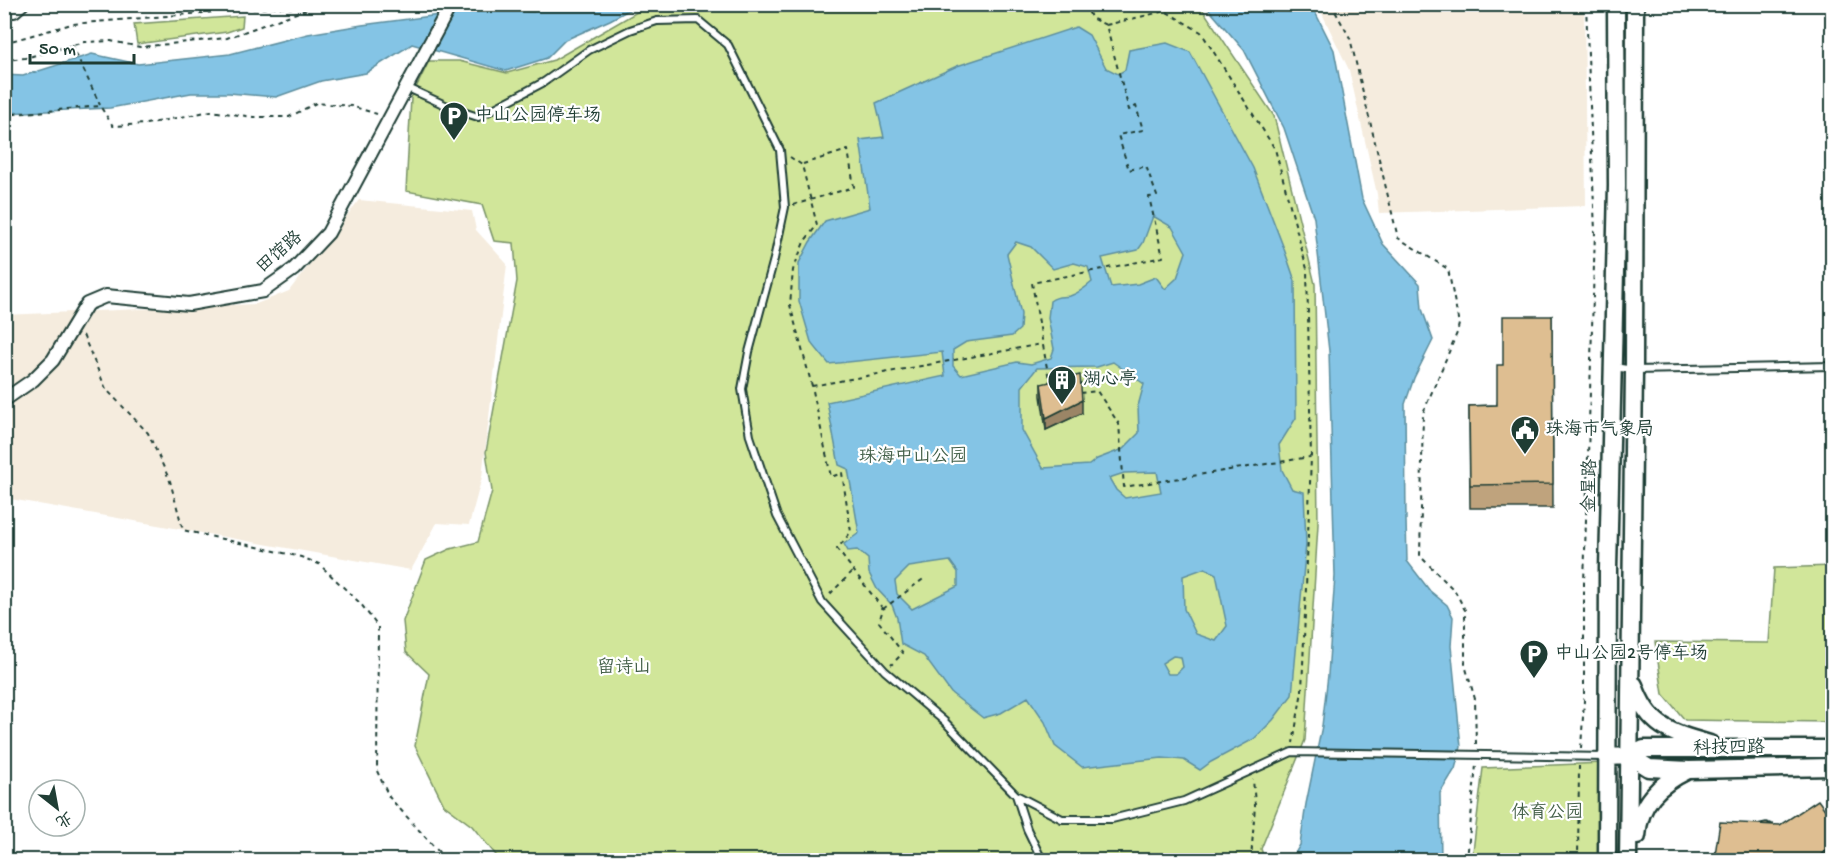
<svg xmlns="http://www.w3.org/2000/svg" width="1837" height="865" font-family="'Gochi Hand','LXGW WenKai TC',sans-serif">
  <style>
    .built { fill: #f5ecde }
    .green { fill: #d1e69a; stroke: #789267; stroke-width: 1.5 }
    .water { fill: #84c4e5; stroke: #5c8e9e; stroke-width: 1.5; fill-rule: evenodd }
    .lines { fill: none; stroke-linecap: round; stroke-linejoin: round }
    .service-casing { stroke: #1f3d34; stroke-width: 10 }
    .minor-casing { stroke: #1f3d34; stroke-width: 16 }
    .tertiary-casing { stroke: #1f3d34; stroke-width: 21 }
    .path { stroke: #1f3d34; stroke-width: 2; stroke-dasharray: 4.5 4.5; stroke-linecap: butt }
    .service { stroke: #fff; stroke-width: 6 }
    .minor { stroke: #fff; stroke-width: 12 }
    .tertiary { stroke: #fff; stroke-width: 16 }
    .wall { fill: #bfa37d; stroke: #1f3d34; stroke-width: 1.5 }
    .shaded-wall { fill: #9b8566; stroke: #1f3d34; stroke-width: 1.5 }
    .building { fill: #debe91; stroke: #1f3d34; stroke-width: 1.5 }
    .labels { text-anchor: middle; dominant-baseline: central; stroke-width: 4.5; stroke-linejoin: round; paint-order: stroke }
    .poi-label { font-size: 18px; fill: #1f3d34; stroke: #fff; text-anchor: start }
    .street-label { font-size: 18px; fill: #1f3d34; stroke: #fff }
    .park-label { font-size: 18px; fill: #435f48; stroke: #fff }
  </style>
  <rect width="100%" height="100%" fill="#fff"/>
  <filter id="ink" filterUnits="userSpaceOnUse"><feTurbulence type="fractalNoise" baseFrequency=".0167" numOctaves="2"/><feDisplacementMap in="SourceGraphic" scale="12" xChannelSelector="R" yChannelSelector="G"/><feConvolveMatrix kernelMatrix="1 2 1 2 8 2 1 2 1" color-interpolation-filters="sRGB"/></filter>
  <g filter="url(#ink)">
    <path class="built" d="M1318 5H1584L1586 206 1379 213 1377 194 1349 70Z
      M359 200 472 211 476 230 507 264 482 477 469 525 437 523 411 570 5 498 4 315 256 304 289 291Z"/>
    <path class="green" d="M649 5H1191L1203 10 1274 116 1315 284 1318 524 1305 740 1261 849 1265 860H500L472 826 444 805 415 746 429 674 406 652 403 621 426 560 450 549 478 542 492 491 486 452 517 281 514 243 494 241 482 205 406 191 411 98 429 61H459L507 73 554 60Z
      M243 16 242 27 227 32 137 44 134 24Z
      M1832 566V722L1685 720 1663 694 1655 642 1769 643 1774 568Z
      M1603 763 1602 860H1472L1483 768Z"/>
    <path class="water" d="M554 5H638L610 20 565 40 547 58 506 71 412 44 366 73 321 81 276 97 229 93H191L110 108 5 113 4 75 23 76 92 54 138 64 230 54 308 34 362 25 486 9 533 12Z
      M1205 5H1308L1315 12 1334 50 1362 199 1383 244 1420 284 1422 309 1433 340 1414 378 1405 404 1406 520 1407 561 1430 591 1447 605 1453 617 1451 646 1461 747 1455 769 1440 793 1441 860H1291L1300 845 1306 804 1322 726 1328 675 1335 576 1329 351 1314 218 1284 128 1244 50Z
      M1076 27 1089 35 1106 68 1118 74 1125 70 1129 50 1167 43 1190 52 1253 168 1283 246 1295 281 1296 418 1279 445 1282 470 1292 489 1304 492 1306 544 1292 695 1273 720 1254 739 1211 762 1200 770 1184 760 1162 758 1082 767 1055 746 1045 722 1028 697 1001 713 983 718 951 693 924 656 901 644 897 618 892 605 877 589 869 573 868 559 857 550 848 551 844 544 859 533 848 469 839 465 827 402 945 376 942 352 829 364 811 342 799 301V263L810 242 825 221 870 208 860 140 884 137 876 103 957 66ZM1153 216 1172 227 1186 252 1177 278 1165 289 1156 277 1138 284 1111 287 1102 258 1138 250 1143 243ZM1016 242 1031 247 1053 269 1074 263 1088 267 1092 282C1085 288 1079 293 1070 296 1061 298 1059 295 1050 301L1048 318 1054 349 1051 358 1031 364 1017 362 961 375 953 366V350L966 342 1012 336 1020 329 1021 314 1007 254ZM1113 362 1144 384 1138 406 1139 433 1123 449 1097 459 1089 465 1043 468 1022 430V387L1037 368 1097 367ZM1157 472 1161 492 1125 498 1116 490 1109 478 1124 473ZM950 561 958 572V586L912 609 897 594 895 581 909 567ZM1205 568 1216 574 1227 626 1216 641 1196 634 1184 609 1183 576ZM1173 656 1181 657 1183 667 1176 674H1168L1162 663Z"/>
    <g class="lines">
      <g class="service-casing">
        <path id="service" d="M408 88 454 109 478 117 544 82 589 50 630 30 657 21 698 20 728 45 780 150 785 207 774 259 749 352 742 389 750 436 777 516 822 602 885 671 944 721 1016 795 1027 829 1042 860
          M1614 367 1634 370 1832 366
          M1016 795 1062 819H1112L1184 801 1292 752 1606 757"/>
      </g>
      <g class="minor-casing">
        <path id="minor" d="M14 11 22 4
          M4 400 33 380 53 360 87 304 106 296 189 304 263 291 294 269 328 233 451 4"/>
      </g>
      <g class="tertiary-casing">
        <path id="tertiary" d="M1634 685C1648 727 1671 733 1710 744
          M1630 756 1649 768 1689 770 1832 767
          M1606 757 1630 756 1644 749H1832
          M1637 836C1639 803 1659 784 1688 770
          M1607 860 1608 569 1617 186 1616 4
          M1628 860 1634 370 1635 4"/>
      </g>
      <path class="path" d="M1331 4 1350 38 1398 238 1448 269 1459 324 1457 333 1423 413 1420 556 1455 591 1465 610V665L1475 699 1476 744
        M1106 25 1165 11 1201 32 1275 149 1307 269 1311 457 1302 691 1293 743
        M4 43 72 24 273 7 308 8
        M72 45 100 105
        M4 60 25 58 84 42 111 41 140 47 227 38 310 8 353 4
        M4 115 100 106 113 126 146 124 211 111 253 117H289L316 103 351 106 377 114
        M790 157 802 165 817 225 804 242 793 270 790 305 812 386 831 477 842 473 851 532 837 549 883 609 879 622 903 653 891 665
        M793 205 854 187 848 150 803 164
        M83 335 106 389 148 433 170 481 183 530 301 557 319 564 361 604 378 627 377 771 389 797 446 860
        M1050 385 1032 283 1163 257 1149 197 1157 196 1146 166 1129 170 1118 135 1143 130 1136 106 1129 110 1106 25 1091 18 1087 7
        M812 386 1042 344
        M1080 393 1097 391 1119 424 1124 487 1310 457
        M830 594 854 570
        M883 609 926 577
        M1581 748 1584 701V583L1595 232 1586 4
        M1251 860 1255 805 1253 779
        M1467 860 1476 765
        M1578 860 1579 766"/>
      <use href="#service" class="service"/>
      <use href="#minor" class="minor"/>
      <use href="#tertiary" class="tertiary"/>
    </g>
    <path class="wall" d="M1552 316 1553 508H1470L1469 406 1497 405 1503 365Z
      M1041 384 1082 413 1046 430 1041 396Z"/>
    <path class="shaded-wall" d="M1082 400V413L1046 430V418Z
      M1833 831V861H1813Z"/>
    <path class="building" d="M1503 316H1552L1553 484 1470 485 1469 406 1497 405V365H1503Z
      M1080 375 1082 400 1046 418 1041 384Z
      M1818 800 1826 811 1833 807V846L1813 861H1714L1720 822 1780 825Z
      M1766 822 1775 825 1757 824Z"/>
  </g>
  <defs>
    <g id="parking-pin" transform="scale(1.5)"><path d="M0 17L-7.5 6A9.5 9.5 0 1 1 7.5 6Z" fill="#1f3d34" stroke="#fff"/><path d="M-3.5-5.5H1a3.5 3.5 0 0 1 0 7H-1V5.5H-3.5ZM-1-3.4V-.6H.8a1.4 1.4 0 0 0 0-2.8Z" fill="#fff"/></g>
    <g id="building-pin" transform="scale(1.5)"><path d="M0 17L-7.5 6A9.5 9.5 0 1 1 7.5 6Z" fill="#1f3d34" stroke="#fff"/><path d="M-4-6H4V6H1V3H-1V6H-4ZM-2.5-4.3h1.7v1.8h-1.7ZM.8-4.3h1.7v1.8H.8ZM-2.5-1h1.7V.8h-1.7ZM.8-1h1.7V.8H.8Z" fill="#fff"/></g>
    <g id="civic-pin" transform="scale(1.5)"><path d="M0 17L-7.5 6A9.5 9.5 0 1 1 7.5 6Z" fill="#1f3d34" stroke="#fff"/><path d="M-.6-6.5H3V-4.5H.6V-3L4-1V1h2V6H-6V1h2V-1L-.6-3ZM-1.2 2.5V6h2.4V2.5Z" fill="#fff"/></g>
  </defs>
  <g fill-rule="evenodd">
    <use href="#parking-pin" x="454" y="116"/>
    <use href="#building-pin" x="1062" y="380"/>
    <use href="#civic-pin" x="1525" y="430"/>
    <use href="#parking-pin" x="1534" y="654"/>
  </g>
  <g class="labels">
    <g class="poi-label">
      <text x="475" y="116">中山公园停车场</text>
      <text x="1083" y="380">湖心亭</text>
      <text x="1546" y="430">珠海市气象局</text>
      <text x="1555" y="654">中山公园2号停车场</text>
    </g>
    <g class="street-label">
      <text transform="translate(280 253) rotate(-41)">田馆路</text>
      <text transform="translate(1591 486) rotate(-89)">金星路</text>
      <text transform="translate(1729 749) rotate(-1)">科技四路</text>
    </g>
    <g class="park-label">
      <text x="913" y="457">珠海中山公园</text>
      <text x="624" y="668">留诗山</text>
      <text x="1547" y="813">体育公园</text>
    </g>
  </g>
  <rect width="1837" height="865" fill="none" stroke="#fff" stroke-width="24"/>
  <rect x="12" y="12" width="1813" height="841" fill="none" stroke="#1f3d34" stroke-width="2" filter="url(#ink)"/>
  <g transform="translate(57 808) rotate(149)"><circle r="28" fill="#ffffff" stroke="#a5b1ae" stroke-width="1.5"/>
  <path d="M0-4.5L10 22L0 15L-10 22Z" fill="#1f3d34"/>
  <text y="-9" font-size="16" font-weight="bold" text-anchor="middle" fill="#1f3d34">北</text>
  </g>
  <path d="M30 54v9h104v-9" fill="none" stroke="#1f3d34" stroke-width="3"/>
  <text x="39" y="54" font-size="18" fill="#1f3d34" stroke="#ffffff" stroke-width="4.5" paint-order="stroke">50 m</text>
</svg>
